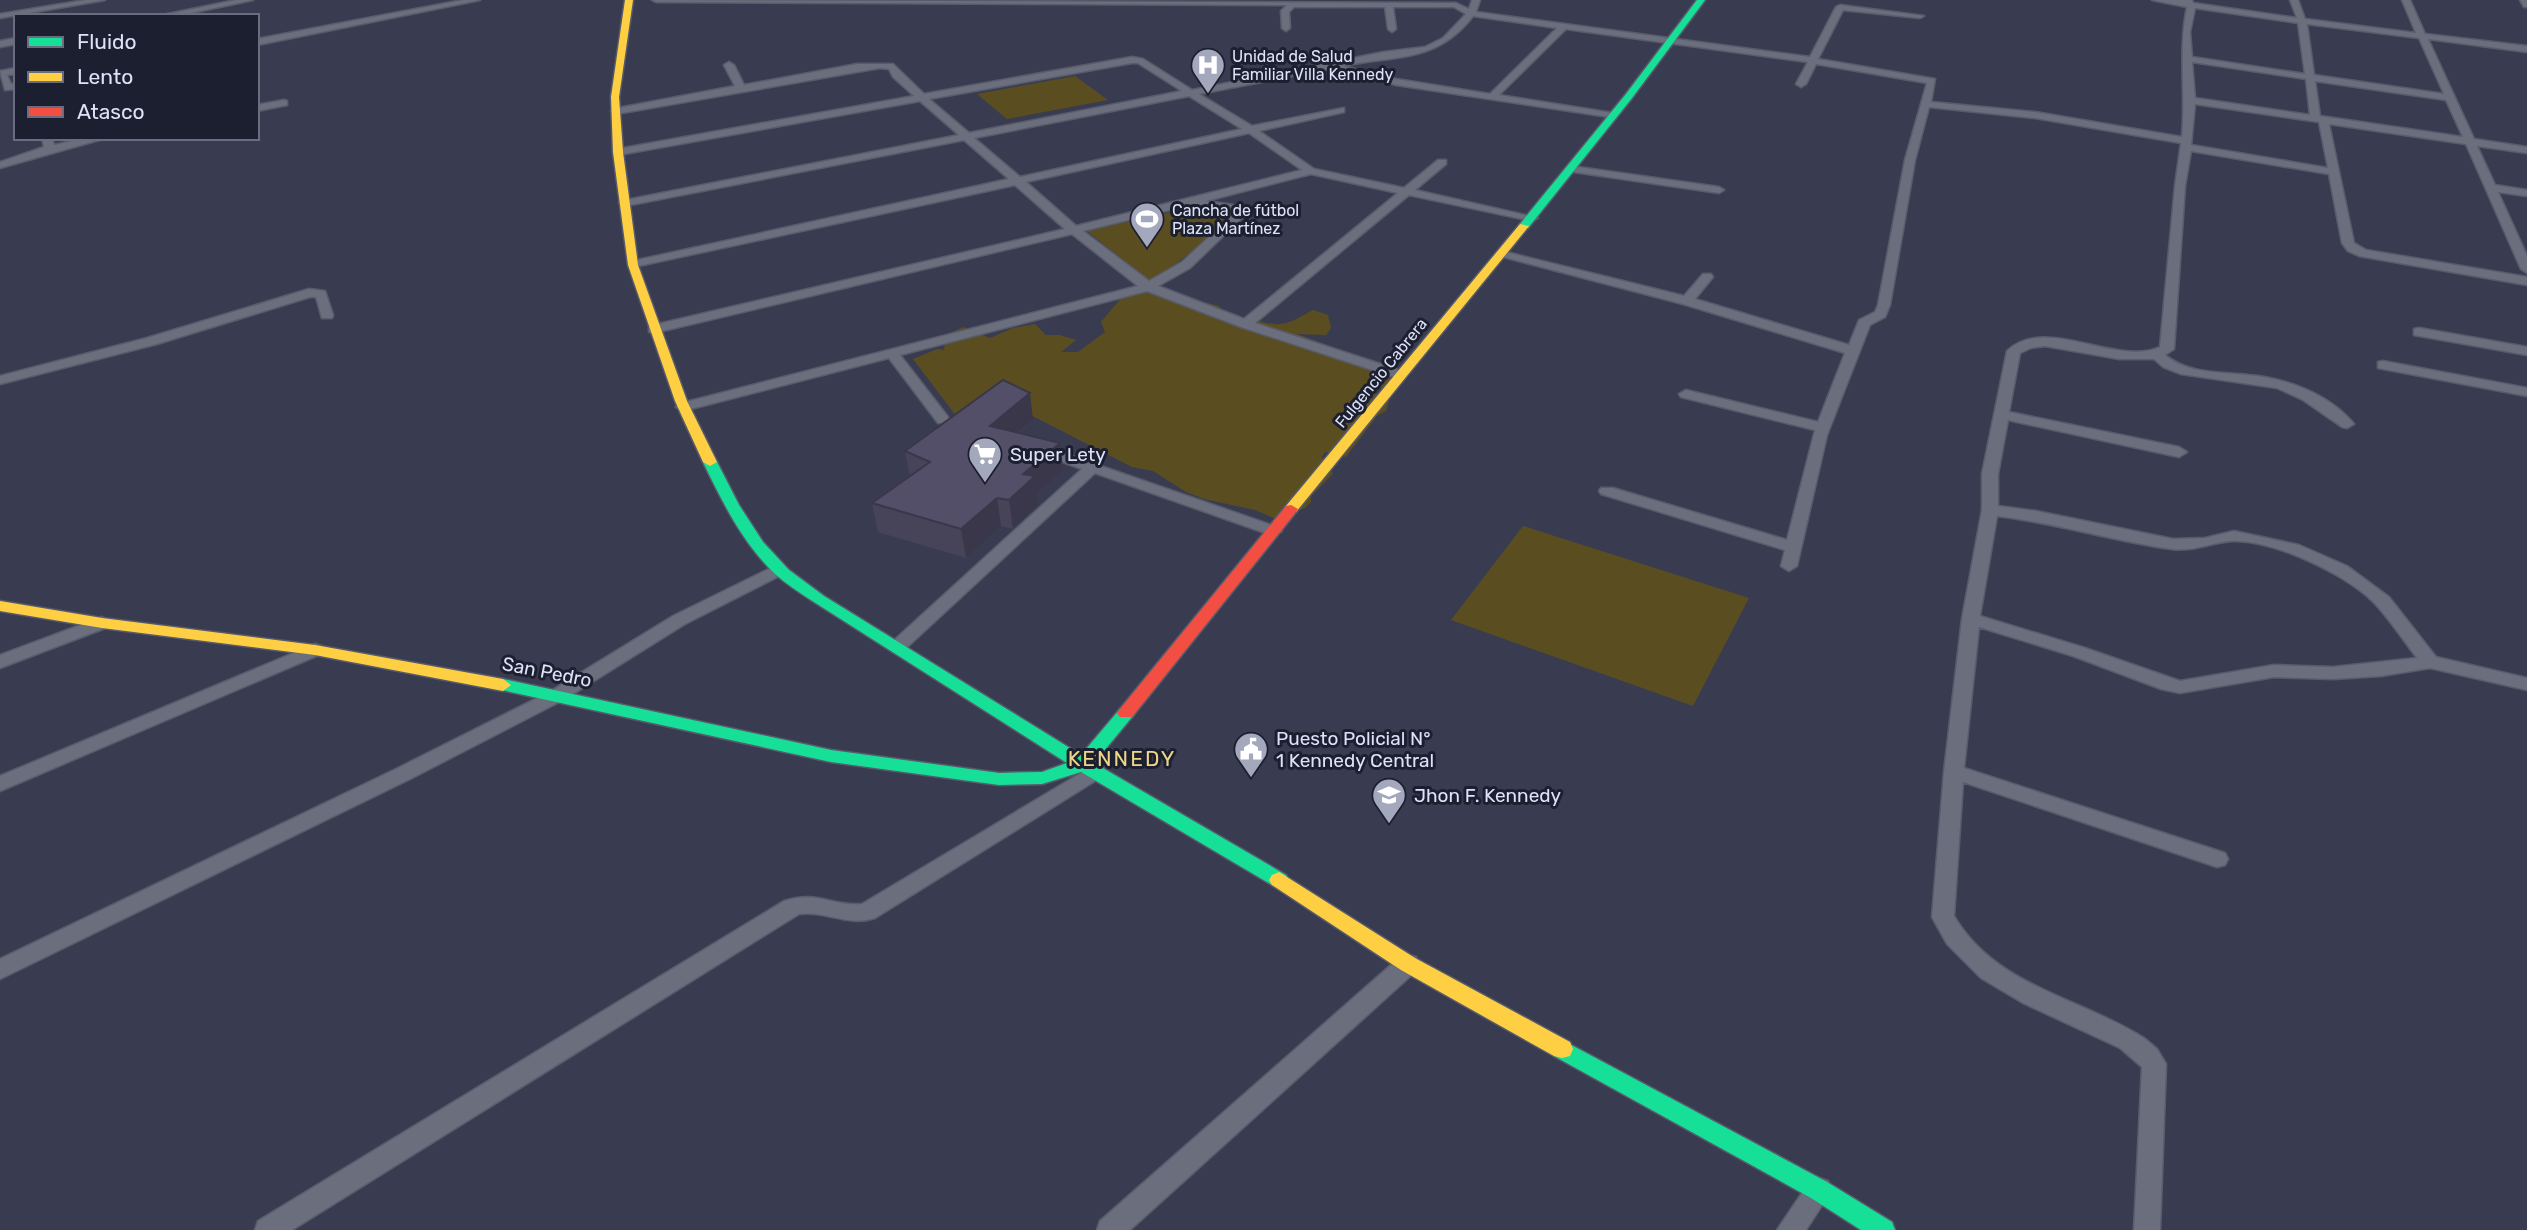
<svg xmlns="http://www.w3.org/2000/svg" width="2527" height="1230" font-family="Rubik,sans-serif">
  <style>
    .green { fill: #5a4e21 }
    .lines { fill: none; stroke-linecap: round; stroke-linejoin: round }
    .street-casing { stroke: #585b6b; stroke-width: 3 }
    .fast-casing { stroke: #585b6b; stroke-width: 3 }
    .slow-casing { stroke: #585b6b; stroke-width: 3 }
    .jam-casing { stroke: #585b6b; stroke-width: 3 }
    .street { fill: #6b6e7c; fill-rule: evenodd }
    .fast { fill: #16e098; fill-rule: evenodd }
    .slow { fill: #ffcf43; fill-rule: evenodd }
    .jam { fill: #f24e42; fill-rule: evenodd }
    .wall { fill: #47445a }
    .shaded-wall { fill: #3a374a }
    .building { fill: #534f69; stroke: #3a374a; stroke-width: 2 }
    .labels { text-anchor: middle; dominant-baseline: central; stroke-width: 6; stroke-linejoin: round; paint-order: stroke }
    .far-poi-label { font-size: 16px; fill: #dde2f8; stroke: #1c1f2f; text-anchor: start }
    .far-street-label { font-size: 16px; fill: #dde2f8; stroke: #1c1f2f }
    .poi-label { font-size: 19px; fill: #dde2f8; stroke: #1c1f2f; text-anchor: start }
    .street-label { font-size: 19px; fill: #dde2f8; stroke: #1c1f2f }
    .neighbourhood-label { font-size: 21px; letter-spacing: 2px; fill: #ebd689; stroke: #1c1f2f }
  </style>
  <rect width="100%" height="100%" fill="#393c50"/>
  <path class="green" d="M1075 76 1108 100 1007 119 977 94Z
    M1202 205 1234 213 1213 236 1151 282 1087 231Z
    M1159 286 1180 296 1219 306 1226 314C1242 315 1268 326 1281 324 1292 323 1303 315 1313 310L1328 315 1331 328 1326 335 1297 334 1348 353 1349 362 1390 379 1387 386 1372 391 1389 401 1386 411 1377 416 1346 457 1325 452 1322 457 1333 474 1311 496V502L1305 508 1276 519 1255 510 1204 499 1186 492 1153 471 1132 467 1007 403 969 433 913 359 937 349 944 350 946 335 963 327 990 338 1013 328 1035 324 1046 335H1060L1076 340 1061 352H1078L1105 332 1101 322 1121 298Z
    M1523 526 1749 598 1693 706 1451 620Z"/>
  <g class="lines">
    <g class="street-casing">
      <path id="street" d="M86 0H105L0 18V14Z
        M236 0H253L177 16H158Z
        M463 0H480L257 45V39Z
        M652 0 1456 3 1469 9 1472 0H1480L1476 12 1810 57 1836 7 1840 5 1924 16 1920 18 1843 10 1818 59 1935 79 1931 102 2035 112 2182 137C2186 94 2178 49 2187 7L2152 0H2192L2193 3 2297 18 2290 0H2298L2305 19 2416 33 2402 0H2410L2425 34 2527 46V52L2428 39 2474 139 2527 147V153L2477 146 2495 185 2527 190V196L2498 192 2527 256V273L2521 269 2466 144 2329 124 2354 243 2366 250 2527 277V285L2359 256 2348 251 2342 243 2329 174 2191 151 2185 186 2174 349 2165 355C2188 374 2220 372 2248 375 2286 378 2329 394 2354 424L2347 428 2342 427 2303 400 2277 388 2181 374 2163 367 2154 359H2119L2045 346 2031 348 2020 353 2009 412 2179 447 2187 452 2179 457 2008 420 1998 474V506L2036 511 2173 539 2205 538 2234 531 2299 545 2347 566 2389 597 2436 657 2527 678V690L2430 668 2381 676 2333 679 2274 677 2180 693 2161 689 2073 656 1979 627 1964 768 2225 853 2228 859 2225 865 2217 867 1963 782 1954 916C1996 987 2079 997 2144 1038L2157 1049 2166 1064 2160 1230H2134L2142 1067 2120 1048 2023 1003 1981 978 1947 944 1932 917 1944 772 1962 619 1982 510V474L2007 351C2046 314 2115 367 2160 347L2175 186 2181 143 2035 118 1929 107 1915 160 1890 305 1885 317 1870 325 1827 435 1797 566 1789 571 1781 566 1785 550 1601 494 1599 491 1601 488H1613L1787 540 1815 430 1681 397 1679 394 1686 390 1818 422 1845 353 1683 304 1496 255 1502 251 1684 296 1703 274H1711L1713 277 1695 299 1849 345 1859 320 1875 312 1878 305 1905 160 1927 83 1816 64 1806 84 1801 87 1796 84 1808 62 1566 29 1499 95 1613 113 1616 114V118L1396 85 1334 68 1199 94 1252 126 1344 108V112L1259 131 1314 169 1404 188 1438 160H1446V164L1415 190 1538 218 1532 221 1409 195 1255 323 1405 372 1407 375 1400 379 1241 327 1147 291 900 355 948 417 950 420 948 423H938L889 358 683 411 676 407 678 404 1138 286 1072 234 654 333 649 332V326L654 325 1065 229 1015 185 629 268V262L633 261 1009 179 964 140 625 206 619 203 621 201 959 135 920 101 618 155 613 152 618 149 914 96 893 77 889 69 880 68 616 114 611 111 613 109 735 86 724 65 729 62 734 65 744 85 857 64H893L924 94 1132 57 1143 59 1192 90 1384 52 1425 47 1443 38 1466 14 1454 7H1393L1396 29 1392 32 1388 29 1385 7H1294L1289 12 1290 28 1286 31 1282 28 1281 11 1287 5 656 2ZM2195 8 2298 23 2305 74 2192 57 2190 32ZM1473 16 1557 28 1490 94 1396 79 1343 66C1396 55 1437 63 1473 16ZM2307 24 2419 38 2444 94 2314 75ZM2192 62 2306 79 2310 115 2195 98ZM1132 63H1138L1182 91 969 133 929 99ZM2315 81 2446 100 2463 137 2320 116ZM1189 96 1242 129 1020 177 974 138ZM2195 104 2319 122 2328 168 2191 145ZM1249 133 1302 170 1076 226 1026 182ZM1311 174 1398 193 1244 319 1158 286 1190 268 1247 213 1233 205 1206 201ZM1194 204 1234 214 1182 262 1149 281 1083 231ZM1997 516C2056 523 2113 541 2171 549 2195 552 2215 541 2235 541 2276 541 2351 576 2378 607 2392 623 2404 641 2417 658L2333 667 2274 665 2180 681 2085 648 1980 616Z
        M2520 0H2527V7H2524Z
        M16 38V44L0 47V41Z
        M16 68V74L7 75 11 84 16 83V89L5 90 0 71Z
        M284 100 287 101V105L257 111V105Z
        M42 138H52L54 145 86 138H106L0 168V162L44 147Z
        M1571 166 1719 187 1724 190 1719 193 1567 171V167Z
        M309 289 325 291 333 315 332 318H322L316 297H310L157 344 0 384V376L147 338Z
        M2419 328 2527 347V355L2414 335V329Z
        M2383 361 2527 388V396L2378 368V362Z
        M1040 445 1280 528 1282 531 1274 536 1268 534 1095 473 903 651H891L888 647 891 643 1082 469 1035 452 1033 449Z
        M779 564 787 569 785 573 685 624 565 699 410 779 0 979V959L396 769 551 691 673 616Z
        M102 617 111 623 108 627 0 668V655Z
        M315 644 321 646 324 650 321 654 0 791V776Z
        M1096 764 1103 766 1106 771 1103 776 875 918C848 927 825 910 799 914L292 1230H255L258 1221 784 901C818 890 832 907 862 904Z
        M1408 955 1416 957 1419 964 1416 971 1130 1230H1097L1100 1221 1400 957Z
        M1819 1178 1828 1181 1832 1190 1806 1230H1777L1810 1181Z"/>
    </g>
    <g class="fast-casing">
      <path id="fast" d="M1697 0H1705L1632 98 1528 228H1520V224L1626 94Z
        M710 458 717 462 739 505 763 542 789 570 824 596 1081 755 1120 709H1132L1135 713 1132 717 1094 763 1286 875 1289 880 1286 885 1279 888 1272 885 1081 772 1042 784 999 785 831 762 497 689 495 685 503 679 831 750 999 773 1042 772 1067 763 814 602C800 593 786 584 774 573 742 542 722 501 703 462Z
        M1562 1040 1827 1182 1892 1222 1895 1230H1861L1811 1198 1554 1056 1551 1049 1554 1042Z"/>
    </g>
    <g class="slow-casing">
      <path id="slow" d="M625 0H633L619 97 623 152 638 265 687 401 717 462 710 466 703 462 675 401 628 265 613 152 611 97Z
        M1520 224 1529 226 1296 512H1286L1284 509 1286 506Z
        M0 601 102 618 315 645 503 679 511 685 503 691 315 655 102 628 0 611Z
        M1279 872 1415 958 1570 1042 1573 1049 1570 1056 1562 1058 1554 1056 1401 970 1272 885 1269 880 1272 875Z"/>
    </g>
    <g class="jam-casing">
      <path id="jam" d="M1291 505 1298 509 1296 512 1132 717H1120L1117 713 1120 709 1286 506Z"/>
    </g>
    <use href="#street" class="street"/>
    <use href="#fast" class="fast"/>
    <use href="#slow" class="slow"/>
    <use href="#jam" class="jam"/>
  </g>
  <path class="wall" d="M1033 420 1019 433 1060 443 1063 470 1037 493 1039 504 1013 529 1001 526 966 558 878 532 872 503 910 476 905 451Z"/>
  <path class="shaded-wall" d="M1030 393 1033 420 994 453 990 426Z
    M1060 443 1063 470 1037 493 1039 504 1013 529 1009 500 1023 474Z
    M997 498 1001 526 966 558 961 529Z"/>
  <path class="building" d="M1003 380 1030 393 990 426 1060 443 1023 474 1035 476 1009 500 997 498 961 529 872 503 930 462 905 451Z"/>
  <defs>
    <g id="hospital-pin" transform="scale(1.75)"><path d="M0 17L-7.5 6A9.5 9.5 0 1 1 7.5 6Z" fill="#a4a8bd" stroke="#1c1f2f"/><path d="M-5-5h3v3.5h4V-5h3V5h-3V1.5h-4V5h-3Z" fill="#fff"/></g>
    <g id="stadium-pin" transform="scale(1.75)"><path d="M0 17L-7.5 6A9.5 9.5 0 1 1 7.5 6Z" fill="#a4a8bd" stroke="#1c1f2f"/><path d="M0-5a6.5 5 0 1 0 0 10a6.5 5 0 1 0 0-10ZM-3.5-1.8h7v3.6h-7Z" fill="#fff"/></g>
    <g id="supermarket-pin" transform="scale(1.75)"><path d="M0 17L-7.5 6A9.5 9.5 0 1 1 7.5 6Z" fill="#a4a8bd" stroke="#1c1f2f"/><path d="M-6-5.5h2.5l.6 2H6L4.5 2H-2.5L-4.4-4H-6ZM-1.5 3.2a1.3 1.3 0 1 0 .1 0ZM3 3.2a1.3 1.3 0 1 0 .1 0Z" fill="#fff"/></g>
    <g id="civic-pin" transform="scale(1.75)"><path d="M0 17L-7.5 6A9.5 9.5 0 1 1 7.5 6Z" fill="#a4a8bd" stroke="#1c1f2f"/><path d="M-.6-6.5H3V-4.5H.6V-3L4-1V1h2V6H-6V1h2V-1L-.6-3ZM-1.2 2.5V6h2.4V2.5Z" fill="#fff"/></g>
    <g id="school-pin" transform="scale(1.75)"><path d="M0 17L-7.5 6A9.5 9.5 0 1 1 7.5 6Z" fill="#a4a8bd" stroke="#1c1f2f"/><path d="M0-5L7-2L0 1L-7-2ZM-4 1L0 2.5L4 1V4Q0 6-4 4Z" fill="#fff"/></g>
  </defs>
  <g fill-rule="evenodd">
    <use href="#hospital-pin" x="1208" y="65"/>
    <use href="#stadium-pin" x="1147" y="219"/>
    <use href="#supermarket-pin" x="985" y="454"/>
    <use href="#civic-pin" x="1251" y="749"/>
    <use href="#school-pin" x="1389" y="795"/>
  </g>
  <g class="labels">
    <g class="far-poi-label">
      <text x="1232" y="56">Unidad de Salud<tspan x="1232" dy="18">Familiar Villa Kennedy</tspan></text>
      <text x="1172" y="210">Cancha de fútbol<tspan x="1172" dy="18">Plaza Martínez</tspan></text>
    </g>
    <g class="far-street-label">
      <text transform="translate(1381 373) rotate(-51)">Fulgencio Cabrera</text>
    </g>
    <g class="poi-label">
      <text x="1010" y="454">Super Lety</text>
      <text x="1276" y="738">Puesto Policial N°<tspan x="1276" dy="22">1 Kennedy Central</tspan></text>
      <text x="1414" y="795">Jhon F. Kennedy</text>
    </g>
    <g class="street-label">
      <text transform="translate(547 672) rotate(11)">San Pedro</text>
    </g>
    <g class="neighbourhood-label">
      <text x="1122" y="758">KENNEDY</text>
    </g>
  </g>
  <rect x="14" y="14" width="245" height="126" fill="#1c1f2f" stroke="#696d7f" stroke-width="2"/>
  <rect x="28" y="37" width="35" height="10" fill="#16e098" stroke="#696d7f" stroke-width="2"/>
  <text x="77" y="49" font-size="21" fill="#dde2f8">Fluido</text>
  <rect x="28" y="72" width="35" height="10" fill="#ffcf43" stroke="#696d7f" stroke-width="2"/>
  <text x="77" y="84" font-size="21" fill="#dde2f8">Lento</text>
  <rect x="28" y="107" width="35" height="10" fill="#f24e42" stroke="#696d7f" stroke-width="2"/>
  <text x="77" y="119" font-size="21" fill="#dde2f8">Atasco</text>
</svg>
